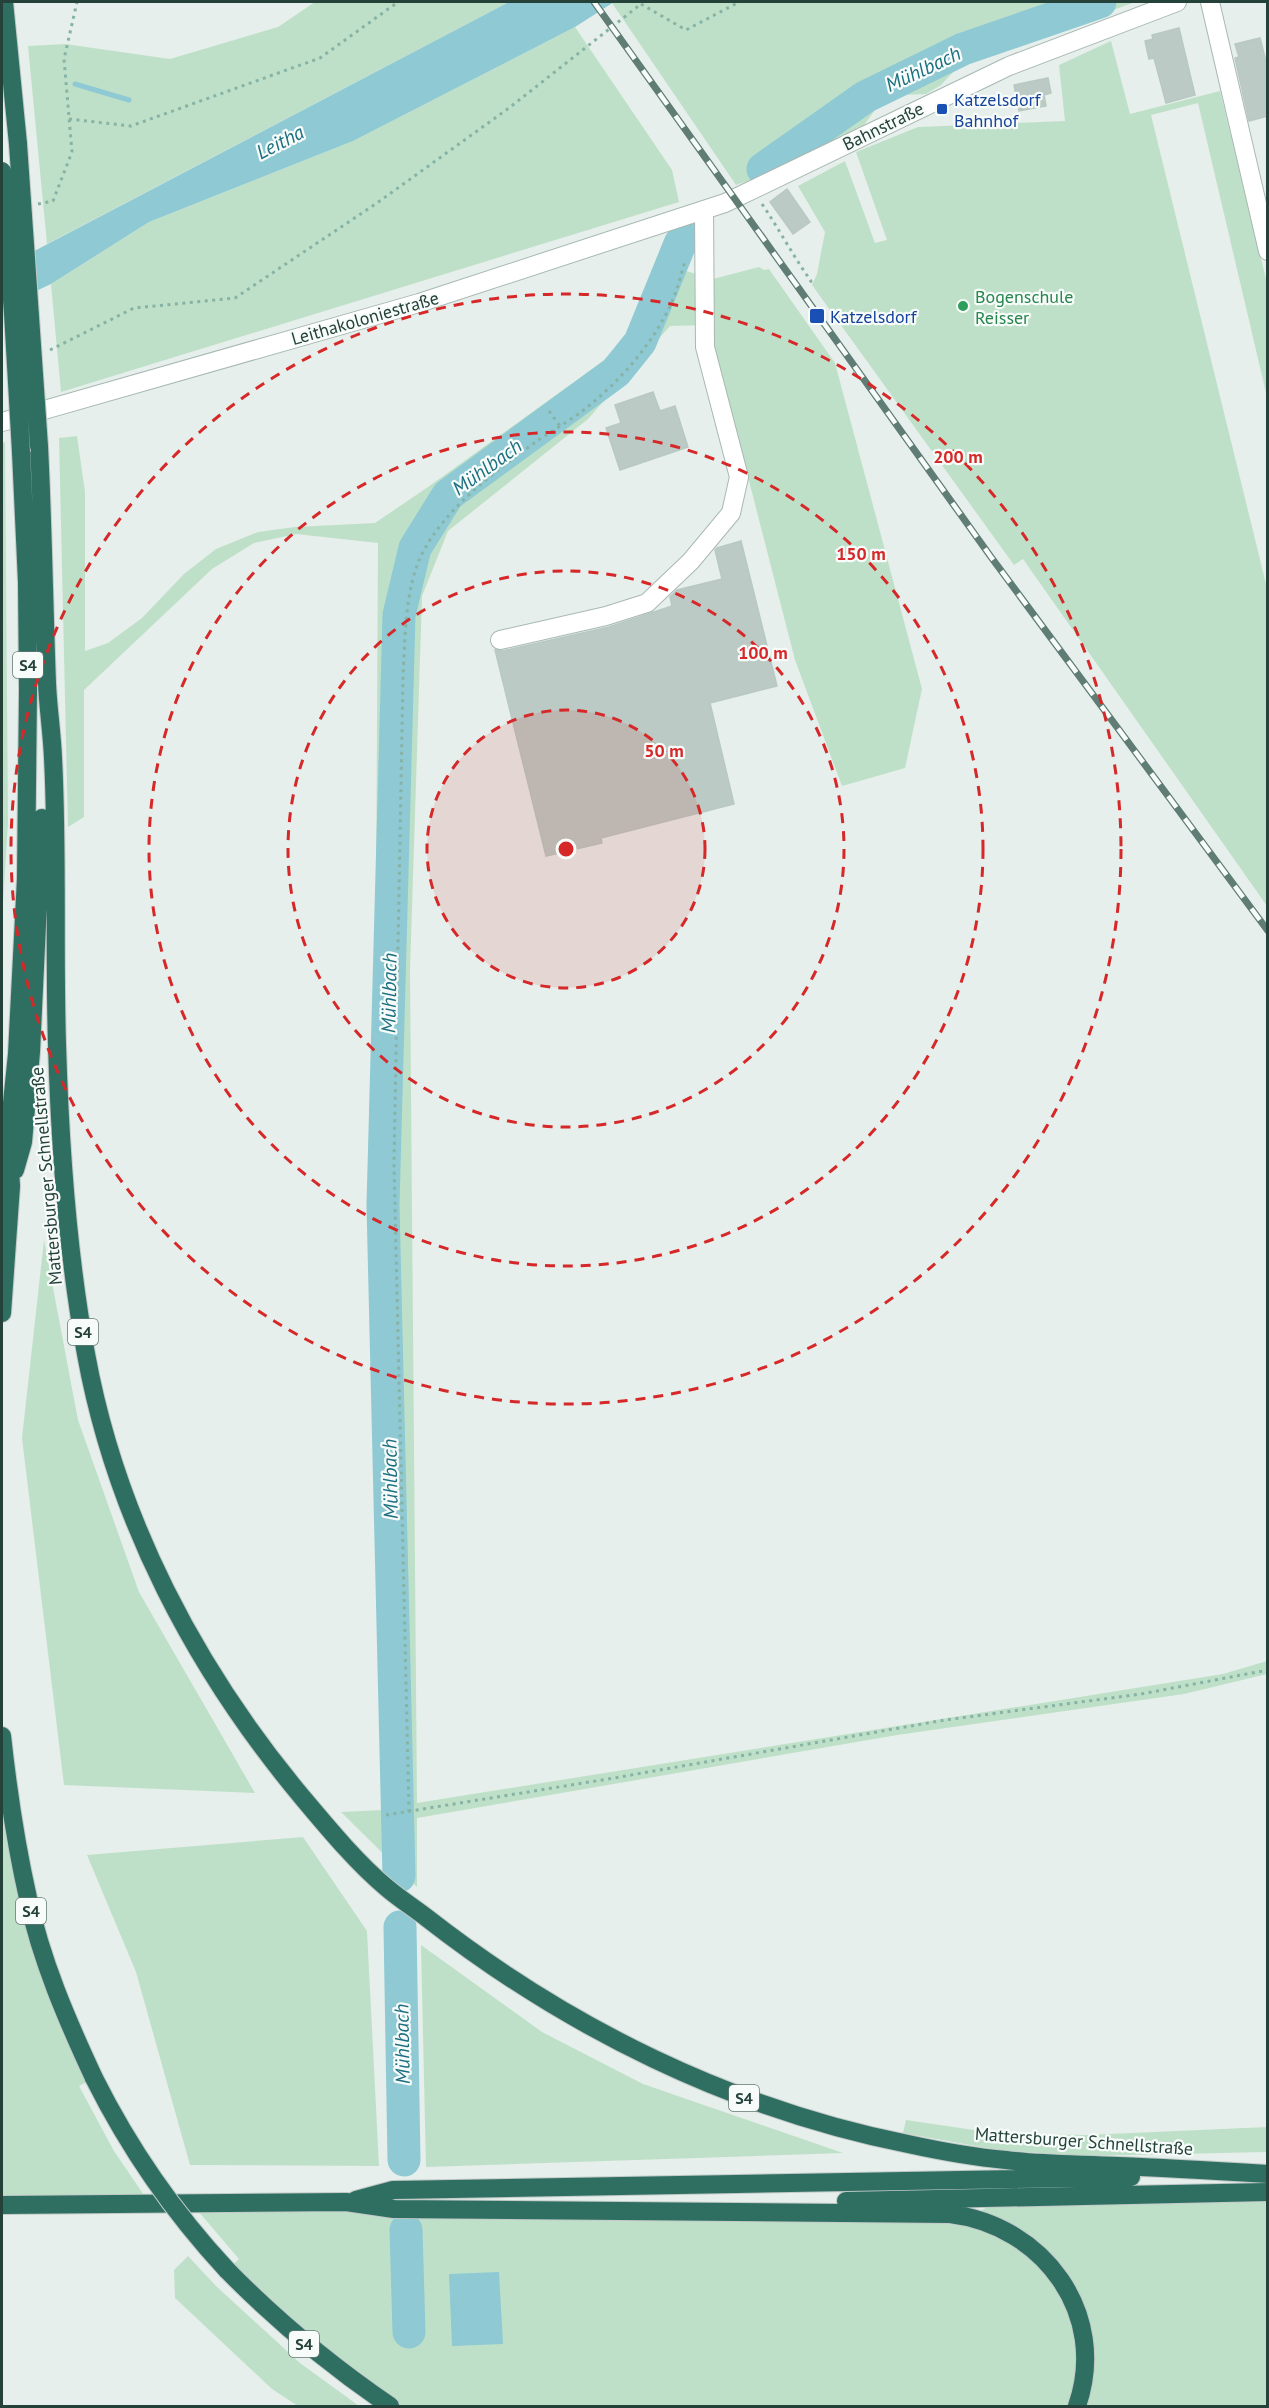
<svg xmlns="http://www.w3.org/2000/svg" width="1269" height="2408" font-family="'PT Sans',sans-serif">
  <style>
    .green { fill: #bfe0c8 }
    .water { fill: #8ec9d4 }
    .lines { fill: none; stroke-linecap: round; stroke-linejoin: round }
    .stream { stroke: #8ec9d4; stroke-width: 5 }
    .river { stroke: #8ec9d4; stroke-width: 33 }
    .building { fill: #bbcac4; stroke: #b8c9c2; stroke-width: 1.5 }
    .minor-casing { stroke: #a8b8b2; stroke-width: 20 }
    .highway-casing { stroke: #c2cac8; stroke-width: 20 }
    .path { stroke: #86b3a5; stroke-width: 3; stroke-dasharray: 3 4.5; stroke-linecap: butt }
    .minor { stroke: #fff; stroke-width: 18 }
    .highway { stroke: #2f6f62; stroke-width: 18 }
    .rail-casing { stroke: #5f7d75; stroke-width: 7 }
    .rail { stroke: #f7fbf9; stroke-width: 4.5; stroke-dasharray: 14; stroke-linecap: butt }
    .highway-bridge-casing { stroke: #c2cac8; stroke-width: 20; stroke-linecap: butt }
    .highway-bridge { stroke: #2f6f62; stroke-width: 18 }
    .ring { fill: none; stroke: #d62828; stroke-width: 3; stroke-dasharray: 10 8 }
    .transit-dot { fill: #1a4fb4; stroke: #f7fbf9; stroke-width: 2 }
    .leisure-dot { fill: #2e9e5b; stroke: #f7fbf9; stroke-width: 2 }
    .labels { text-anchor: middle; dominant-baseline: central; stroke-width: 4.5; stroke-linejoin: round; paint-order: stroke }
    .shield { fill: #f7fbf9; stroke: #637a73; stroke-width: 1.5 }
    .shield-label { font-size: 16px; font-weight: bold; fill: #24423a }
    .transit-label { font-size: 18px; fill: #164399; stroke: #f7fbf9; text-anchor: start }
    .street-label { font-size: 18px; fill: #24423a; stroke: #f7fbf9 }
    .leisure-label { font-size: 18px; fill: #27864d; stroke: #f7fbf9; text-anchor: start }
    .water-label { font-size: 20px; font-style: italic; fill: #1c6f80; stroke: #f7fbf9 }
    .centre { fill: #d62828; stroke: #f7fbf9; stroke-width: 3 }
    .ring-label { font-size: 18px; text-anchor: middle; font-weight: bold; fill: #d62828; stroke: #f7fbf9; stroke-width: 4.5; stroke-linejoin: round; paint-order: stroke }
  </style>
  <rect width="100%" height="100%" fill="#e6efeb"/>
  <path class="green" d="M315 2H509L47 244 28 46 65 44 170 59 278 27Z
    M614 2H1135L958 67 941 85 926 94 902 95 875 110 864 125 770 173 736 185 612 3Z
    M575 27 672 170 679 202 61 392 51 284 149 222 353 141Z
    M1111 41 1130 114 1220 91 1267 283V397L1198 103 1151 115 1267 588V906L1023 559 1014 565 812 285 817 274 825 232 798 186 845 161 875 243 887 240 856 152 918 127 1065 121 1059 65Z
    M656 262 713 279 759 267 764 270 769 269 835 363 922 689 905 768 842 786 795 660 709 325 670 326 588 419 448 531 422 596 410 970 417 1803 1223 1674 1267 1661V1674L1184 1694 897 1735 417 1818V1887L341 1812 384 1810 375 1083 378 543 296 534 254 543 212 569 84 690V817L68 827 59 438 77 436 85 492V651L108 643 142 618 184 574 216 549 258 532 295 527 375 523 428 487 603 361 628 333Z
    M5 442 8 822 2 919V443Z
    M44 1240 78 1420 139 1592 255 1793 64 1785 22 1438Z
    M2 1736 28 1900 94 2078 79 2086 114 2151 150 2204 2 2205Z
    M303 1837 367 1931 379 2166 190 2165 136 1972 87 1855Z
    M421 1945 542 2032 643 2084 843 2153 426 2167Z
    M906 2120 1001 2134 1086 2135 1267 2127V2152L1085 2156 998 2150 903 2133Z
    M1267 2192V2406H390L227 2270 239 2259 192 2204 970 2216 1008 2197Z
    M188 2256 216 2286 300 2363 359 2406H298L272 2389 175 2298 174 2270Z"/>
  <path class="water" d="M509 2H614L575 27 353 141 149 222 51 284 2 307V268Z
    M499 2272 503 2344 452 2346 449 2274Z"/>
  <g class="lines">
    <path class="stream" d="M75 84 129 100"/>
    <path class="river" d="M763 169 865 97 963 49 1100 2
      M399 1876 383 1205 399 615 415 548 448 495 616 372 640 342 680 244 692 226
      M400 1927 404 2160
      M406 2230 409 2332"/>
  </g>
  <path class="building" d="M1179 28 1195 95 1166 103 1154 58 1149 59 1145 41 1153 39 1152 35Z
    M1260 38 1268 69V116L1249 121 1235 58 1239 57 1235 44Z
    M1048 78 1051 93 1044 95 1046 106 1019 111 1014 85Z
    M787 189 810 222 793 234 770 202Z
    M653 392 660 411 675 406 688 447 620 470 606 428 621 423 615 405Z
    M741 541 777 686 710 703 734 804 601 838 602 843 546 856 495 650 502 651 609 627 672 606 670 597 677 590 722 579 715 550 717 548Z"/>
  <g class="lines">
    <g class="minor-casing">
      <path id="minor" d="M1210 2 1268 251
        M2 422 419 303 725 203 1009 66 1177 2
        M500 640 606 616 647 603 691 561 731 513 739 477 705 347 704 210"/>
    </g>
    <g class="highway-casing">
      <path id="highway" d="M4 2 18 144
        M39 446C43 525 44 604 47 683 48 708 52 733 53 758 58 853 54 949 57 1044 60 1148 67 1252 86 1354 116 1519 196 1670 302 1797 328 1828 357 1863 387 1888 400 1899 414 1908 427 1918 568 2028 732 2109 908 2144 940 2151 973 2157 1006 2160 1043 2165 1081 2164 1118 2166 1168 2168 1218 2171 1268 2174
        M15 1170 23 1142 31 1052 42 818
        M2 1313 11 1186 8 1142 17 1054 26 878 28 690 27 582 21 452
        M2 1736C8 1791 16 1845 28 1898 41 1960 67 2020 94 2078
        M356 2200 393 2190 1131 2177
        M846 2201 1268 2192
        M2 2205 346 2202 394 2209 950 2214C1043 2225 1109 2314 1077 2406
        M227 2270C278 2322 330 2365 390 2406"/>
    </g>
    <path class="path" d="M641 4 686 30 739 2
      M69 119 131 126 320 58 398 2
      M38 204 53 201 72 152 64 59 77 2
      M762 204C779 229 793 256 811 281L810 283
      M50 350 134 308 235 298 377 203 509 108 641 4
      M549 411 560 426
      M409 1812 394 1163 403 677C405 640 405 589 421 556 444 508 498 469 540 439 555 429 571 420 585 409 620 381 652 345 671 304 677 291 681 275 685 261
      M386 1815 614 1778 945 1720 1141 1694 1268 1670"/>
    <use href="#minor" class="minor"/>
    <use href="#highway" class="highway"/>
    <g class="rail-casing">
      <path id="rail" d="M594 2 991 557 1268 931"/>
    </g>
    <use href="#rail" class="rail"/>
    <g class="highway-bridge-casing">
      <path id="highway-bridge" d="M18 144 39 446
        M2 171 13 313 21 452
        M94 2078C129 2148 173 2212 227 2270"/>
    </g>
    <use href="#highway-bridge" class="highway-bridge"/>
  </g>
  <circle cx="566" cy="849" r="139" fill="#d62828" fill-opacity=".12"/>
  <g class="ring">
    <circle cx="566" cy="849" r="139"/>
    <circle cx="566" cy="849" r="278"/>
    <circle cx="566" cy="849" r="417"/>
    <circle cx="566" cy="849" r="555"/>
  </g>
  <g class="transit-dot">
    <rect x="936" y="103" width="12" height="12" rx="3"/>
    <rect x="809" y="308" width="16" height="16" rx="3"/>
  </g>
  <circle class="leisure-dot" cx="963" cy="306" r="6"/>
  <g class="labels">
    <g class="shield">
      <rect x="13" y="652" width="30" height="26" rx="4.5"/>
      <rect x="68" y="1319" width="30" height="26" rx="4.5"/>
      <rect x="16" y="1898" width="30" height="26" rx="4.5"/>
      <rect x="729" y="2085" width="30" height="26" rx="4.5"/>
      <rect x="289" y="2331" width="30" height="26" rx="4.5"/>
    </g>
    <g class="shield-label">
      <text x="28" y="665">S4</text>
      <text x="83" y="1332">S4</text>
      <text x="31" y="1911">S4</text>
      <text x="744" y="2098">S4</text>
      <text x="304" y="2344">S4</text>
    </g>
    <g class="transit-label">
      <text x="954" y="99">Katzelsdorf<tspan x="954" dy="21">Bahnhof</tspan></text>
      <text x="830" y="316">Katzelsdorf</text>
    </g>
    <g class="street-label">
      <text transform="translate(883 126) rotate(-26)">Bahnstraße</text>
      <text transform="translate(365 318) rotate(-16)">Leithakoloniestraße</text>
      <text transform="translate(46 1176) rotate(-95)">Mattersburger Schnellstraße</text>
      <text transform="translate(1084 2141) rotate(4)">Mattersburger Schnellstraße</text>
    </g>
    <g class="leisure-label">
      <text x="975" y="296">Bogenschule<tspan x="975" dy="21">Reisser</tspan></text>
    </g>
    <g class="water-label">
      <text transform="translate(923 69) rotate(-25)">Mühlbach</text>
      <text transform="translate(280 142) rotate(-27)">Leitha</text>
      <text transform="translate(487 467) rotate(-36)">Mühlbach</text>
      <text transform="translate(389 993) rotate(-89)">Mühlbach</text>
      <text transform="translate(390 1479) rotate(-91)">Mühlbach</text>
      <text transform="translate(402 2044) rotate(-91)">Mühlbach</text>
    </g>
  </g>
  <circle cx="566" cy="849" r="9" class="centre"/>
  <g class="ring-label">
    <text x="958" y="463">200 m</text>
    <text x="861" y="560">150 m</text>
    <text x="763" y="659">100 m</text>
    <text x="664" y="757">50 m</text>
  </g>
  <rect width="1269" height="2408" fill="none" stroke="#24423a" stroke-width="6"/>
</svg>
